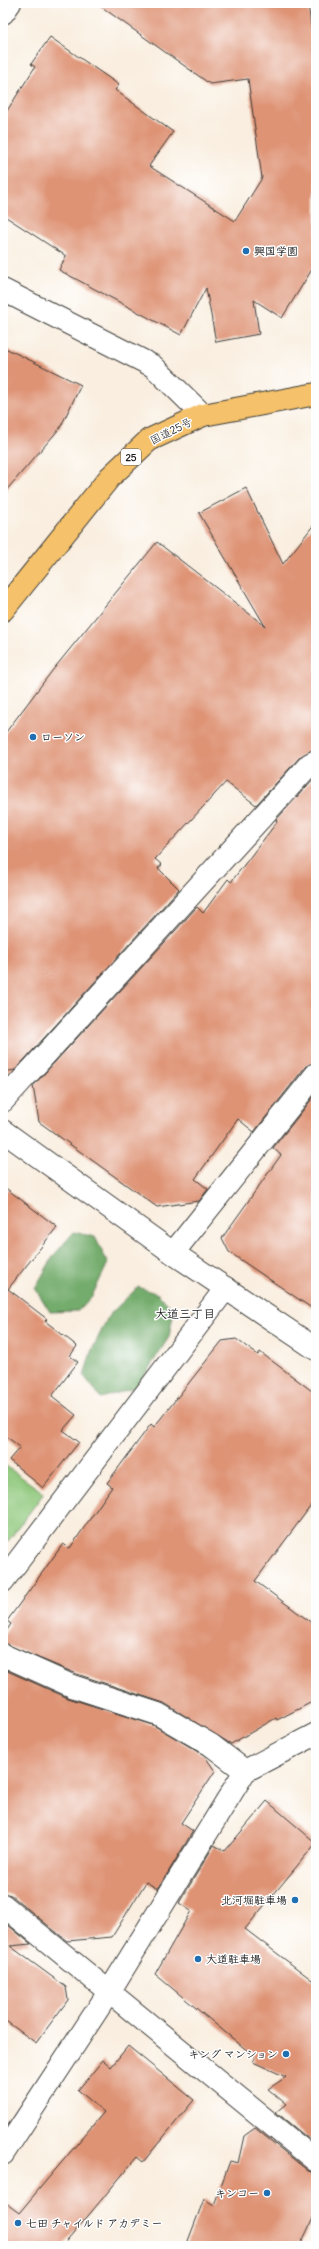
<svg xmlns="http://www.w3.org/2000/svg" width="319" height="2249" font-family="Delius,'Klee One',sans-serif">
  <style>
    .green { fill: #8fc87c; stroke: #56724c }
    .forest { fill: #73ac6c; stroke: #486444 }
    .building { fill: #de9375 }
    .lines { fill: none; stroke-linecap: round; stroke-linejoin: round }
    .minor-casing { stroke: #3d3c39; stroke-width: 24 }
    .highway-casing { stroke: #3d3c39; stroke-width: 24 }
    .minor { stroke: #fff; stroke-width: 22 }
    .highway { stroke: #f5c16b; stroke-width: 22 }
    .poi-dot { fill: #1f6fb2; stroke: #fff; stroke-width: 1.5 }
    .labels { text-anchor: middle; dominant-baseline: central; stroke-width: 3; stroke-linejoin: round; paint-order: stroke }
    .shield { fill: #fff; stroke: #606060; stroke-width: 1 }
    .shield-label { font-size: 10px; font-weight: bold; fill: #1c1c1c }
    .poi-label { font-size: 11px; font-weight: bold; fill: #1c1c1c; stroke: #fff; text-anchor: start }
    .street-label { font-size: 11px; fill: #1c1c1c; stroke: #fff }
    .neighbourhood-label { font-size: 12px; font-weight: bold; fill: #1c1c1c; stroke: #fff }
  </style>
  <rect width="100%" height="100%" fill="#fff"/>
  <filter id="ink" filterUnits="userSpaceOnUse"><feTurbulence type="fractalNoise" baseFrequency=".025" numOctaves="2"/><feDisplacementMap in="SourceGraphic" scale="8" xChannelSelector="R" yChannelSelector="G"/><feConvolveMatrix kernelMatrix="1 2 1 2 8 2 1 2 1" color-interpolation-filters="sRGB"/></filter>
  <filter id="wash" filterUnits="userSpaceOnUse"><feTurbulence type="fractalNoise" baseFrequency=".012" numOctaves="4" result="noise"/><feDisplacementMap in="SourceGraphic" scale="16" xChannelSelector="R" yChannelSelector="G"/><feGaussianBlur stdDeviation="0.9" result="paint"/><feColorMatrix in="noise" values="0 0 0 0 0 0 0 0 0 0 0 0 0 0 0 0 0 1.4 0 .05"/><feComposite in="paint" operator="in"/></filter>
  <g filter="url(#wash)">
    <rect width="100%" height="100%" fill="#f9eedf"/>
    <path class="green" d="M3 1464 44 1493 3 1548Z"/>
    <path class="forest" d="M74 1232 95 1237 108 1263 92 1296 78 1311 50 1312 35 1288 54 1255Z
      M138 1287 158 1294 174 1310 169 1337 137 1387 101 1398 84 1376 91 1352 109 1315Z"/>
    <g id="blocks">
      <path class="building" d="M96 3H308L316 64V263L282 318 254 300 259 334 216 342 206 288 181 335 59 270 66 256 3 215V117L35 67 31 64 50 37 119 85 115 90 173 132 149 166 235 221 262 178 248 79 210 84Z
        M3 347 81 385 60 428 3 494Z
        M246 488 283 564 316 522V749L301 756 256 805 226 782 155 859 162 865 158 868 179 889 15 1070 3 1072V736L52 671 157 542 265 626 199 513Z
        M316 776V1062L306 1066 254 1132 238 1119 195 1179 208 1189 199 1201 157 1207 39 1122 33 1086 197 907 203 913 228 879 231 882 277 822 276 820Z
        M316 1094V1311L229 1252 222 1238 281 1155 273 1148Z
        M3 1186 57 1227 8 1289 47 1319 45 1321 77 1346 70 1356 78 1362 52 1396 76 1415 63 1430 79 1442 43 1488 9 1460 20 1447 3 1434Z
        M236 1339 258 1355 260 1352 316 1394V1499L255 1581 316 1626V1700L277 1720 276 1718 231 1744 164 1703 77 1674 3 1643V1636L11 1624 7 1621 63 1544 70 1548 112 1487 107 1483 151 1424 154 1427 222 1341Z
        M3 1669 68 1698 153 1725 204 1755 215 1771 181 1823 193 1831 158 1889 146 1882 112 1937 67 1941 11 1895 3 1893Z
        M267 1801 316 1843 245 1929 316 1983V2145L276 2112 286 2104 268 2089 286 2077 253 2062 255 2057 155 1974 191 1911 179 1903 214 1845 225 1851Z
        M3 1921 31 1944 10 1946 66 1987 68 2000 36 2043 3 2019Z
        M128 2046 194 2100 143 2162 137 2157 63 2246H3V2201L19 2213 104 2112 78 2090 103 2060 111 2067Z
        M255 2128 308 2171 316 2173V2212L300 2246H186L204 2199 214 2205 230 2161 238 2163 244 2136Z"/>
    </g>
  </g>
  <g filter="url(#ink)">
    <use href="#blocks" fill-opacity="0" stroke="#3d3c39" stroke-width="1"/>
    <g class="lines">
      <g class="minor-casing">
        <path id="minor" d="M3 13 10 3
          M3 290 153 366 203 415
          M3 1101 310 764 316 761
          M3 1131 173 1253 316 1349
          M173 1253 316 1074
          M3 1581 226 1288
          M3 1655 72 1686 158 1714 211 1745 245 1771
          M3 1905 316 2161
          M3 2154 109 1992 245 1771 316 1734"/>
      </g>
      <g class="highway-casing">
        <path id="highway" d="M3 610 110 477 149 440 203 415 316 394"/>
      </g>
      <use href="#minor" class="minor"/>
      <use href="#highway" class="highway"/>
    </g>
  </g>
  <g class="poi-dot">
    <circle cx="246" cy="251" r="4"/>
    <circle cx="33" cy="737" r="4"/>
    <circle cx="295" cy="1900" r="4"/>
    <circle cx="198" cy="1959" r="4"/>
    <circle cx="286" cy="2054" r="4"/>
    <circle cx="267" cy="2193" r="4"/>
    <circle cx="18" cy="2223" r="4"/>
  </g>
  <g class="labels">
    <rect class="shield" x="121" y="449" width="20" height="16" rx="3"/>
    <g class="shield-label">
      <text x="131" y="457">25</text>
    </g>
    <g class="poi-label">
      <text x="254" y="251">興国学園</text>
      <text x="41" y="737">ローソン</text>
      <text x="287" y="1900" text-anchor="end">北河堀駐車場</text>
      <text x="206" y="1959">大道駐車場</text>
      <text x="278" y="2054" text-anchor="end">キング マンション</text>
      <text x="259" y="2193" text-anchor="end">キンコー</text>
      <text x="26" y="2223">七田 チャイルド アカデミー</text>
    </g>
    <g class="street-label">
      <text transform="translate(171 431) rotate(-27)">国道25号</text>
    </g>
    <g class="neighbourhood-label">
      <text x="185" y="1313">大道三丁目</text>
    </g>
  </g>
  <rect width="319" height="2249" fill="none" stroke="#fff" stroke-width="16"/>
</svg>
